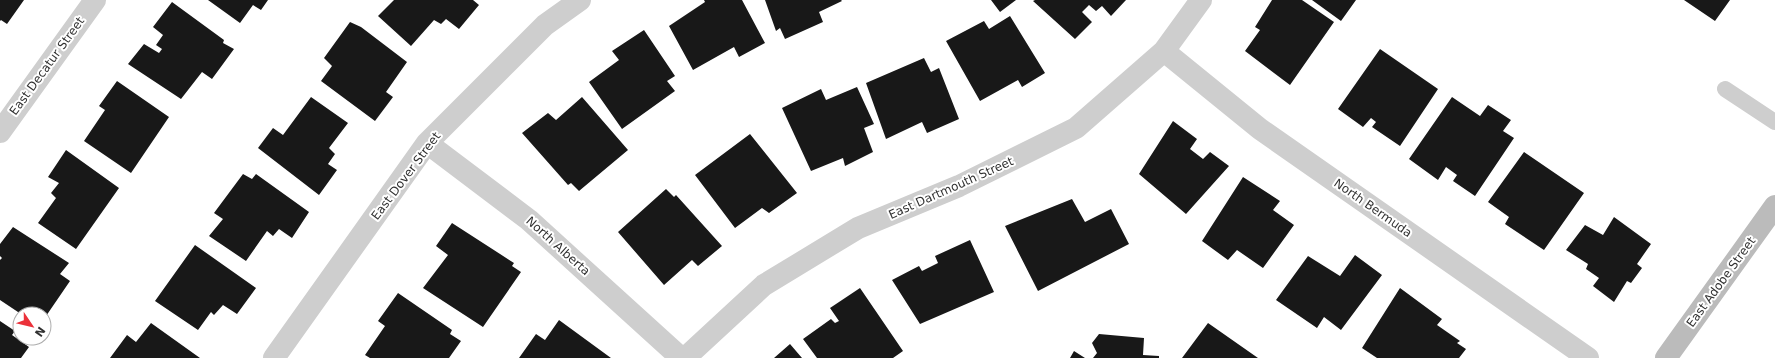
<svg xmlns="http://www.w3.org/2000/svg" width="1775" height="358" font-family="'DejaVu Sans',sans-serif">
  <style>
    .building { fill: #181818 }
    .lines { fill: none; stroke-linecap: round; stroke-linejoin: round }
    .lane { stroke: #cecece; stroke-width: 16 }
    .street { stroke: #cecece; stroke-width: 22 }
    .secondary { stroke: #bbb; stroke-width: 22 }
    .labels { text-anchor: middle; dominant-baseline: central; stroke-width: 4; stroke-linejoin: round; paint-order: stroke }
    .street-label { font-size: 12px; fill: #313131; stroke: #fff }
  </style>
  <rect width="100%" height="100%" fill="#fff"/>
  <path class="building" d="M0 0H24L7 24 1 20 0 21Z
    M208 0H268L261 10 253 5 240 23Z
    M394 0H473L479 5 459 29 446 19 441 24 434 20 411 46 378 16Z
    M704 0H742L765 43 739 57 734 47 693 70 669 26 705 2Z
    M765 0H841L842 1 819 12 823 22 785 39 780 28 776 31Z
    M991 0H1016L1000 12Z
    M1035 0H1126L1111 16 1102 6 1096 11 1089 5 1082 12 1092 22 1075 39 1033 1Z
    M1272 0H1302L1334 22 1290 85 1245 51 1260 30 1255 27Z
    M1312 0H1356L1341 21Z
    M1684 0H1730L1715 21Z
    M172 2 224 40 223 43 234 49 212 79 202 72 181 99 128 64 144 44 159 53 162 49 156 45 163 35 153 27Z
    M1010 16 1045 73 1022 87 1018 80 980 101 946 41 984 21 989 29Z
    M350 22 361 27 407 62 386 92 393 97 375 121 321 81 332 66 324 58Z
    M644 30 675 76 667 81 675 91 622 129 589 82 619 60 612 51Z
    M1380 49 1438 89 1400 146 1372 127 1376 122 1371 118 1363 127 1338 109Z
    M924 58 931 72 939 68 959 119 927 133 922 122 886 139 866 83Z
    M117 81 169 117 131 173 84 141 105 110 99 106Z
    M857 87 874 124 864 128 873 152 845 166 843 158 811 171 782 108 821 89 826 100Z
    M311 97 348 123 329 148 335 154 328 164 337 170 319 195 258 148 273 128 283 135Z
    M582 97 628 150 579 191 571 183 568 185 522 133 548 113 556 120Z
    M1452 97 1480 116 1488 105 1511 120 1503 131 1514 138 1475 196 1453 181 1457 175 1446 167 1438 180 1409 159Z
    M1173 121 1197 139 1190 149 1203 159 1210 152 1229 166 1186 214 1139 174Z
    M750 134 797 193 769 213 762 208 735 228 695 175Z
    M66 150 119 188 76 249 38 223 56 198 51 193 59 183 48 177Z
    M1524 152 1584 193 1544 250 1505 224 1509 217 1488 202Z
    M243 174 252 179 256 174 309 212 292 238 279 229 273 236 267 231 246 261 209 236 223 219 214 213Z
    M1243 177 1280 201 1273 210 1294 225 1263 268 1237 250 1228 260 1202 241Z
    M666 189 674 197 676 195 722 246 698 266 692 260 664 285 618 232Z
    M1072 199 1085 222 1111 209 1129 244 1038 291 1005 226Z
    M1614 217 1651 244 1637 264 1642 268 1631 283 1627 281 1614 302 1593 286 1599 278 1586 269 1588 264 1566 250 1585 225 1603 235Z
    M452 223 514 263 512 266 521 272 483 327 423 288 448 255 436 246Z
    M13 227 69 263 60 274 70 281 44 319V314H21L0 300V260L2 258 0 256V244Z
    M970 240 994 292 920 324 892 280 919 266 922 271 938 263 935 256Z
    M195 245 256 288 237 314 223 305 214 315 211 312 198 330 155 301Z
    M1355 255 1382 275 1341 330 1324 317 1317 328 1276 300 1308 256 1340 276Z
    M860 288 903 351 893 358H817L803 339 831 319 835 323 839 321 830 308Z
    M1400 288 1442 319 1437 325 1460 341 1457 343 1466 349 1459 358H1377L1362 348Z
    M398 293 452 330 450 334 461 341 449 358H370L365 355 385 326 378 321Z
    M559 320 611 358H519L536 334 545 340Z
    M0 321 15 331 12 335 29 347 21 358H0Z
    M151 323 200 358H110L127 335 136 342Z
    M1208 323 1258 358H1182Z
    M1099 334 1144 338 1143 355 1159 356V358H1093L1097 353 1092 343Z
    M790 344 802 358H774Z
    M1074 351 1085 358H1070Z"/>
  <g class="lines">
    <path class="lane" d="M1725 89 1775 122"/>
    <path class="street" d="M1164 51 1260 129 1588 358
      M0 132 95 0
      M427 143 529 220 681 358
      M274 358 427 143 545 25 580 0
      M685 358 764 285 858 228 959 186 1076 128 1164 51 1201 0"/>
    <path class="secondary" d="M1666 358 1775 206"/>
  </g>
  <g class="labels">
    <g class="street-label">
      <text transform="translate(47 66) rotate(-54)">East Decatur Street</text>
      <text transform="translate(406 176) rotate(-53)">East Dover Street</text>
      <text transform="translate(951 188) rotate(-24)">East Dartmouth Street</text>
      <text transform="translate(1373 208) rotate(35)">North Bermuda</text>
      <text transform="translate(558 246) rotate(42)">North Alberta</text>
      <text transform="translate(1721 282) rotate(-54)">East Adobe Street</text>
    </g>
  </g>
  <g transform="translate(32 326) rotate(125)"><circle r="19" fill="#ffffff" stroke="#adadad"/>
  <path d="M0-3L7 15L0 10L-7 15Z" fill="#eb313a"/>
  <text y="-6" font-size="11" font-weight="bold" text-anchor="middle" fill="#313131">N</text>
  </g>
</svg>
